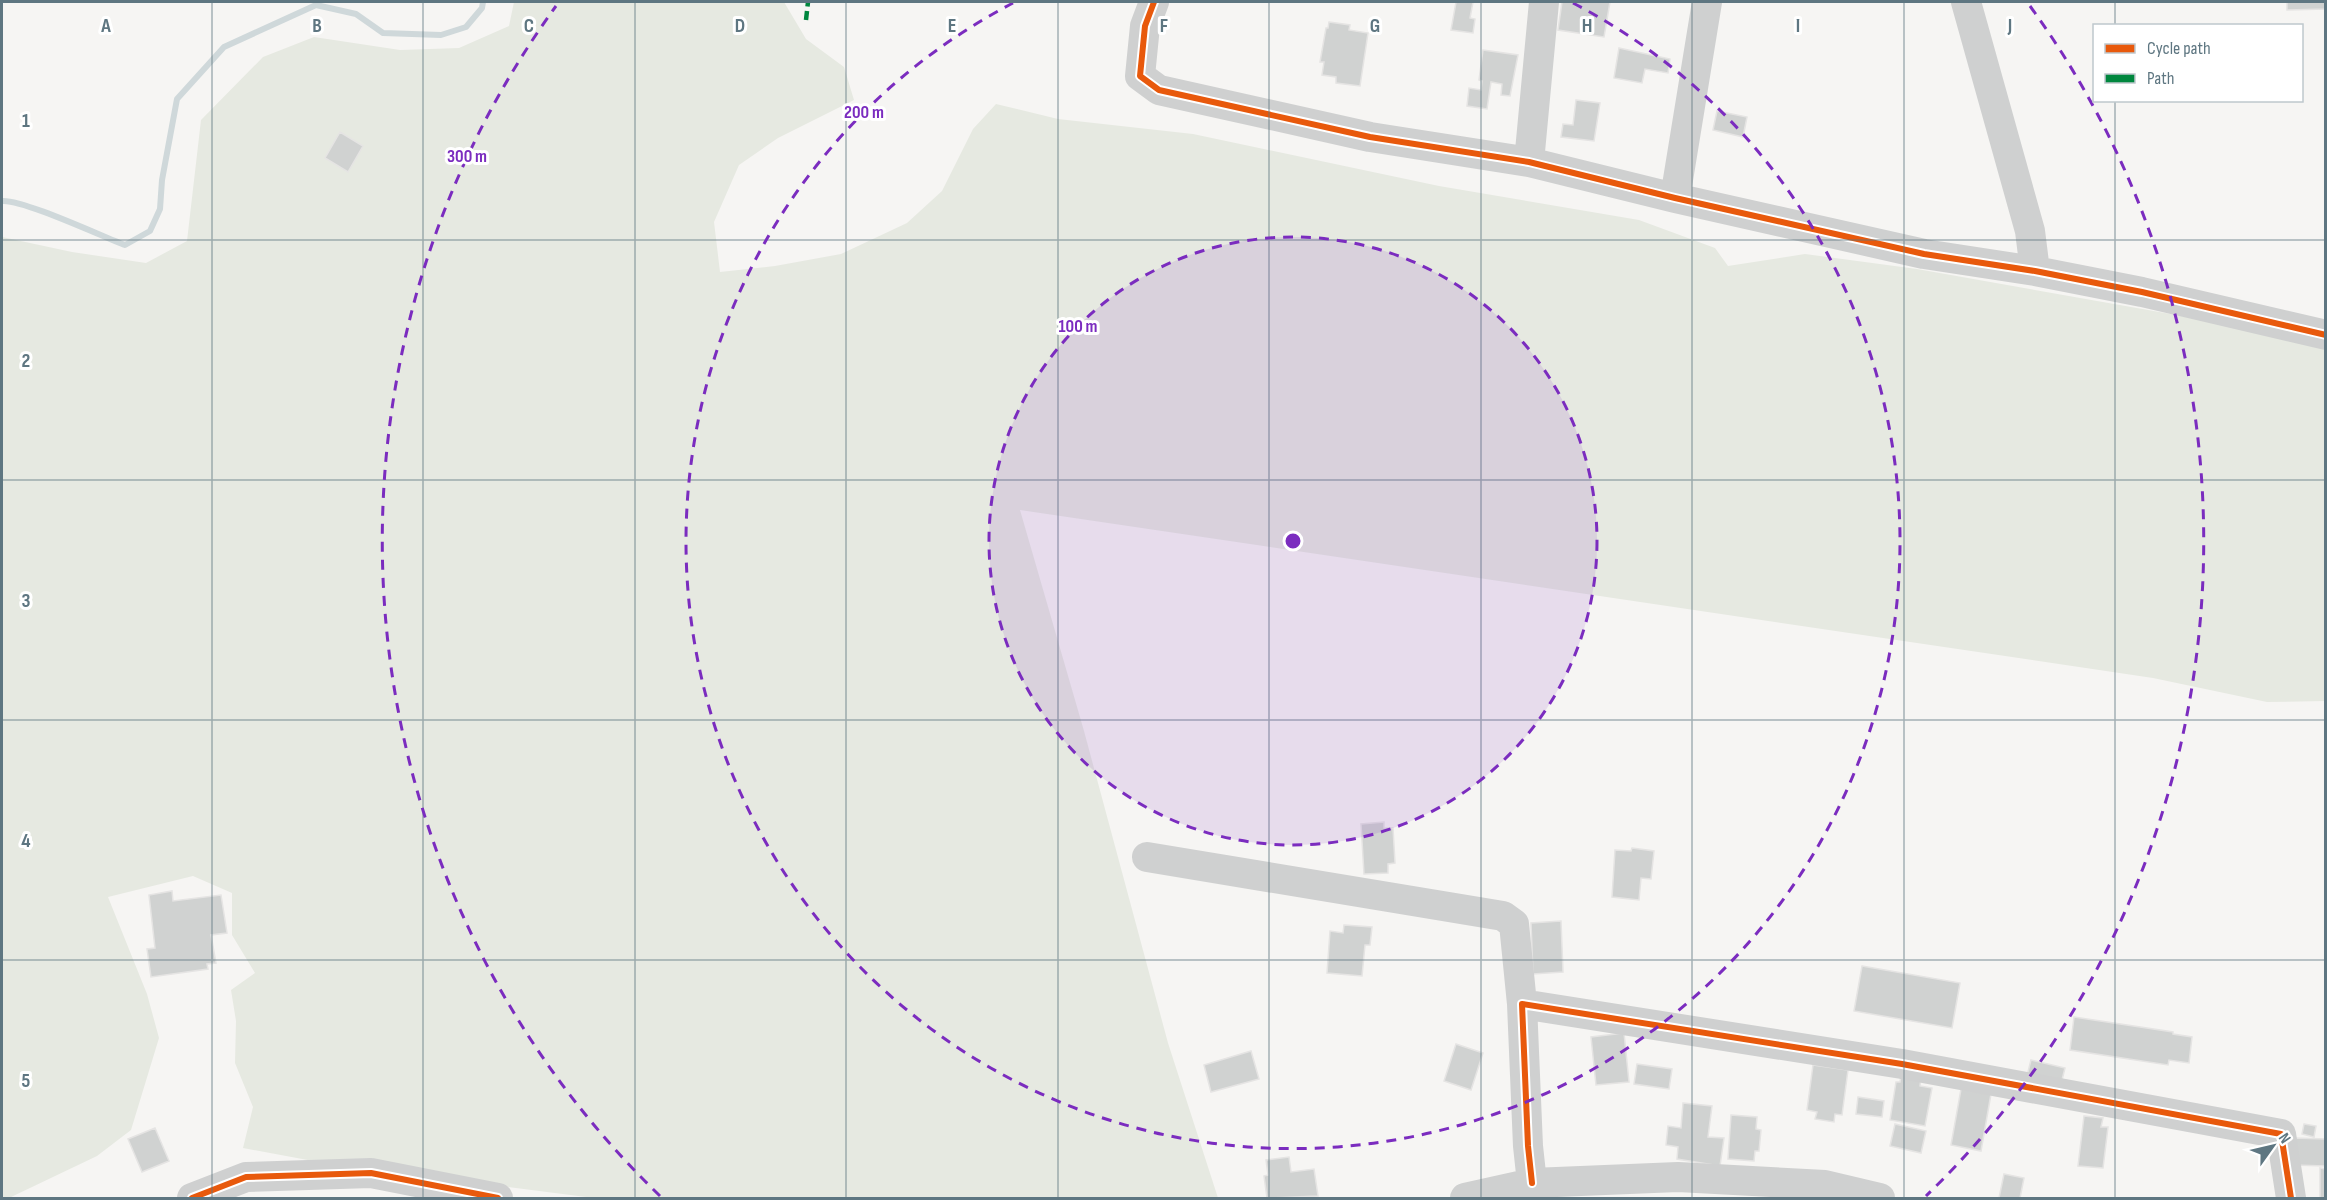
<svg xmlns="http://www.w3.org/2000/svg" width="2327" height="1200" font-family="'Sofia Sans Condensed',sans-serif">
  <style>
    .green { fill: #e6e9e1 }
    .lines { fill: none; stroke-linecap: round; stroke-linejoin: round }
    .stream { stroke: #cfd8da; stroke-width: 6 }
    .building { fill: #d0d2d1; stroke: #e5e4e3; stroke-width: 1.5 }
    .minor { stroke: #cfd0d0; stroke-width: 30 }
    .quiet { stroke: #00873e; stroke-width: 4.5; stroke-dasharray: 9 4.5; stroke-linecap: butt }
    .cycleway-casing { stroke: #fff; stroke-width: 10 }
    .cycleway { stroke: #e8590c; stroke-width: 6 }
    .grid { fill: none; stroke: #5e7681; stroke-width: 1.5; stroke-opacity: 0.55 }
    .ring { fill: none; stroke: #7b2cbf; stroke-width: 3; stroke-dasharray: 10 8 }
    .grid-label { font-size: 20px; text-anchor: middle; font-weight: bold; fill: #5e7681; stroke: #fff; stroke-width: 6; stroke-linejoin: round; paint-order: stroke }
    .centre { fill: #7b2cbf; stroke: #fff; stroke-width: 3 }
    .ring-label { font-size: 18px; text-anchor: middle; font-weight: bold; fill: #7b2cbf; stroke: #fff; stroke-width: 6; stroke-linejoin: round; paint-order: stroke }
  </style>
  <rect width="100%" height="100%" fill="#f6f5f3"/>
  <path class="green" d="M514 2H784L806 39 844 67 854 100 778 138 739 165 714 222 720 272 775 266 841 254 907 223 942 191 973 129 996 104 1058 119 1193 134 1439 186 1639 220 1715 248 1728 266 1805 254 1917 269 2216 322 2325 348V701L2267 702 2153 678 1020 510 1084 731 1168 1043 1218 1198H594L329 1164 243 1148 253 1107 235 1063 236 1021 231 990 255 973 232 935V893L193 876 108 897 147 994 159 1038 131 1130 97 1156 9 1198H2V237L72 252 146 263 187 241 201 120 263 57 314 37 400 50 459 48 509 26Z"/>
  <g class="lines">
    <path class="stream" d="M2 201C22 199 101 236 125 245L150 231 160 209 162 180 177 99 224 47 316 5 356 14 383 33 441 35 466 27 482 8 483 2"/>
  </g>
  <path class="building" d="M1456 2H1473L1470 18 1475 19 1473 33 1451 30Z
    M1562 2H1610L1604 37 1558 30Z
    M2287 2H2326V9L2287 10Z
    M1329 22 1350 25 1349 30 1368 33 1360 86 1336 83V77L1322 75 1324 62H1320L1326 28H1328Z
    M1619 48 1670 59 1668 73 1645 69 1642 83 1614 78Z
    M1483 50 1518 55 1510 96 1501 95 1502 84 1491 82 1487 109 1467 106 1469 88 1481 90 1482 81 1479 80Z
    M1576 100 1600 103 1594 141 1561 137 1563 124 1573 125Z
    M1717 111 1747 117 1743 137 1713 130Z
    M340 132 363 146 348 172 325 158Z
    M1384 822V828H1393L1395 863 1388 864V873L1364 874 1361 824Z
    M1632 848 1654 851 1651 879 1641 878 1639 900 1612 897 1615 850 1631 851Z
    M172 891 173 901 221 895 227 933 211 935 216 963 207 964 208 969 151 977 147 949 155 948 149 895Z
    M1561 921 1563 972 1533 974 1531 923Z
    M1344 925 1372 927 1370 945H1365L1362 976 1327 973 1330 931 1343 933Z
    M1862 966 1960 983 1952 1028 1854 1011Z
    M2074 1017 2173 1032V1034L2192 1037 2189 1063 2169 1060 2168 1065 2070 1050Z
    M1624 1033 1629 1082 1596 1085 1591 1037Z
    M1456 1044 1483 1053 1471 1090 1444 1081Z
    M1251 1051 1259 1079 1211 1092 1204 1065Z
    M2031 1060 2065 1068 2061 1084 2027 1076Z
    M1637 1064 1672 1069 1669 1089 1634 1084Z
    M1813 1065 1848 1070 1842 1115 1835 1114 1834 1122 1815 1119 1817 1112 1807 1110Z
    M1901 1075 1921 1078 1920 1086 1932 1088 1925 1126 1890 1120 1896 1082H1900Z
    M1961 1089 1991 1094 1981 1151 1951 1145Z
    M1858 1097 1884 1101 1882 1117 1856 1114Z
    M1683 1103 1712 1106 1708 1137 1724 1138 1720 1166 1677 1159 1678 1147 1666 1145 1668 1126 1681 1128Z
    M1731 1115 1757 1117 1756 1129 1761 1130 1759 1151H1755L1754 1161 1728 1159Z
    M2084 1116 2103 1118 2101 1127H2108L2103 1168 2078 1166Z
    M1895 1124 1926 1131 1921 1153 1890 1146Z
    M2304 1124 2316 1126 2314 1137 2302 1134Z
    M155 1128 169 1161 142 1172 128 1139Z
    M2294 1138 2326 1139V1166L2293 1165Z
    M1289 1157 1291 1172 1314 1169 1318 1196 1267 1198 1264 1176 1268 1175 1266 1160Z
    M2320 1168 2326 1169V1198H2320Z
    M2004 1174 2024 1178 2020 1198H1999Z"/>
  <g class="lines">
    <path class="minor" d="M1154 2 1145 26 1140 76 1159 90 1370 137 1529 162 1675 198 1924 254 2035 271 2142 292 2326 335
      M1966 2 2030 231 2035 271
      M1529 162 1544 2
      M1675 198 1707 2
      M1147 857 1503 916 1514 924 1522 1004
      M1532 1183 1528 1146 1522 1004 1902 1064 2281 1134 2291 1198
      M192 1198 246 1177 371 1173 498 1198
      M1465 1198 1532 1183 1678 1177 1825 1185 1880 1198"/>
    <path class="quiet" d="M806 20 808 2"/>
    <g class="cycleway-casing">
      <path id="cycleway" d="M1154 2 1145 26 1140 76 1159 90 1370 137 1529 162 1675 198 1924 254 2035 271 2142 292 2326 335
        M1532 1183 1528 1146 1522 1004 1902 1064 2281 1134 2291 1198
        M192 1198 246 1177 371 1173 498 1198"/>
    </g>
    <use href="#cycleway" class="cycleway"/>
  </g>
  <path class="grid" d="M212 2V1198M423 2V1198M635 2V1198M846 2V1198M1058 2V1198M1269 2V1198M1481 2V1198M1692 2V1198M1904 2V1198M2115 2V26M2115 100V1198M2 240H2326M2 480H2326M2 720H2326M2 960H2326"/>
  <circle cx="1293" cy="541" r="304" fill="#7b2cbf" fill-opacity=".12"/>
  <g class="ring">
    <circle cx="1293" cy="541" r="304"/>
    <path d="M1573 3A607 607 0 1 1 1013 3"/>
    <path d="M660 1196A911 911 0 0 1 556 6M2030 6A911 911 0 0 1 1926 1196"/>
  </g>
  <g class="grid-label">
    <text x="106" y="32">A</text>
    <text x="317" y="32">B</text>
    <text x="529" y="32">C</text>
    <text x="740" y="32">D</text>
    <text x="952" y="32">E</text>
    <text x="1164" y="32">F</text>
    <text x="1375" y="32">G</text>
    <text x="1587" y="32">H</text>
    <text x="1798" y="32">I</text>
    <text x="2010" y="32">J</text>
    <text x="26" y="127">1</text>
    <text x="26" y="367">2</text>
    <text x="26" y="607">3</text>
    <text x="26" y="847">4</text>
    <text x="26" y="1087">5</text>
  </g>
  <circle cx="1293" cy="541" r="9" class="centre"/>
  <g class="ring-label">
    <text x="864" y="118">200 m</text>
    <text x="467" y="162">300 m</text>
    <text x="1078" y="332">100 m</text>
  </g>
  <rect width="2327" height="1200" fill="none" stroke="#5e7681" stroke-width="6"/>
  <rect x="2093" y="24" width="210" height="78" fill="#ffffff" stroke="#bfc8cd" stroke-width="1.5"/>
  <rect x="2105" y="44" width="30" height="9" fill="#e8590c" stroke="#bfc8cd" stroke-width="1.5"/>
  <text x="2147" y="54" font-size="18" fill="#5e7681">Cycle path</text>
  <rect x="2105" y="74" width="30" height="9" fill="#00873e" stroke="#bfc8cd" stroke-width="1.5"/>
  <text x="2147" y="84" font-size="18" fill="#5e7681">Path</text>
  <g transform="translate(2273 1146) rotate(56)" stroke="#ffffff" stroke-width="4.5" paint-order="stroke">
  <path d="M0-4.5L10 22L0 15L-10 22Z" fill="#5e7681"/>
  <text y="-9" font-size="16" font-weight="bold" text-anchor="middle" fill="#5e7681">N</text>
  </g>
</svg>
